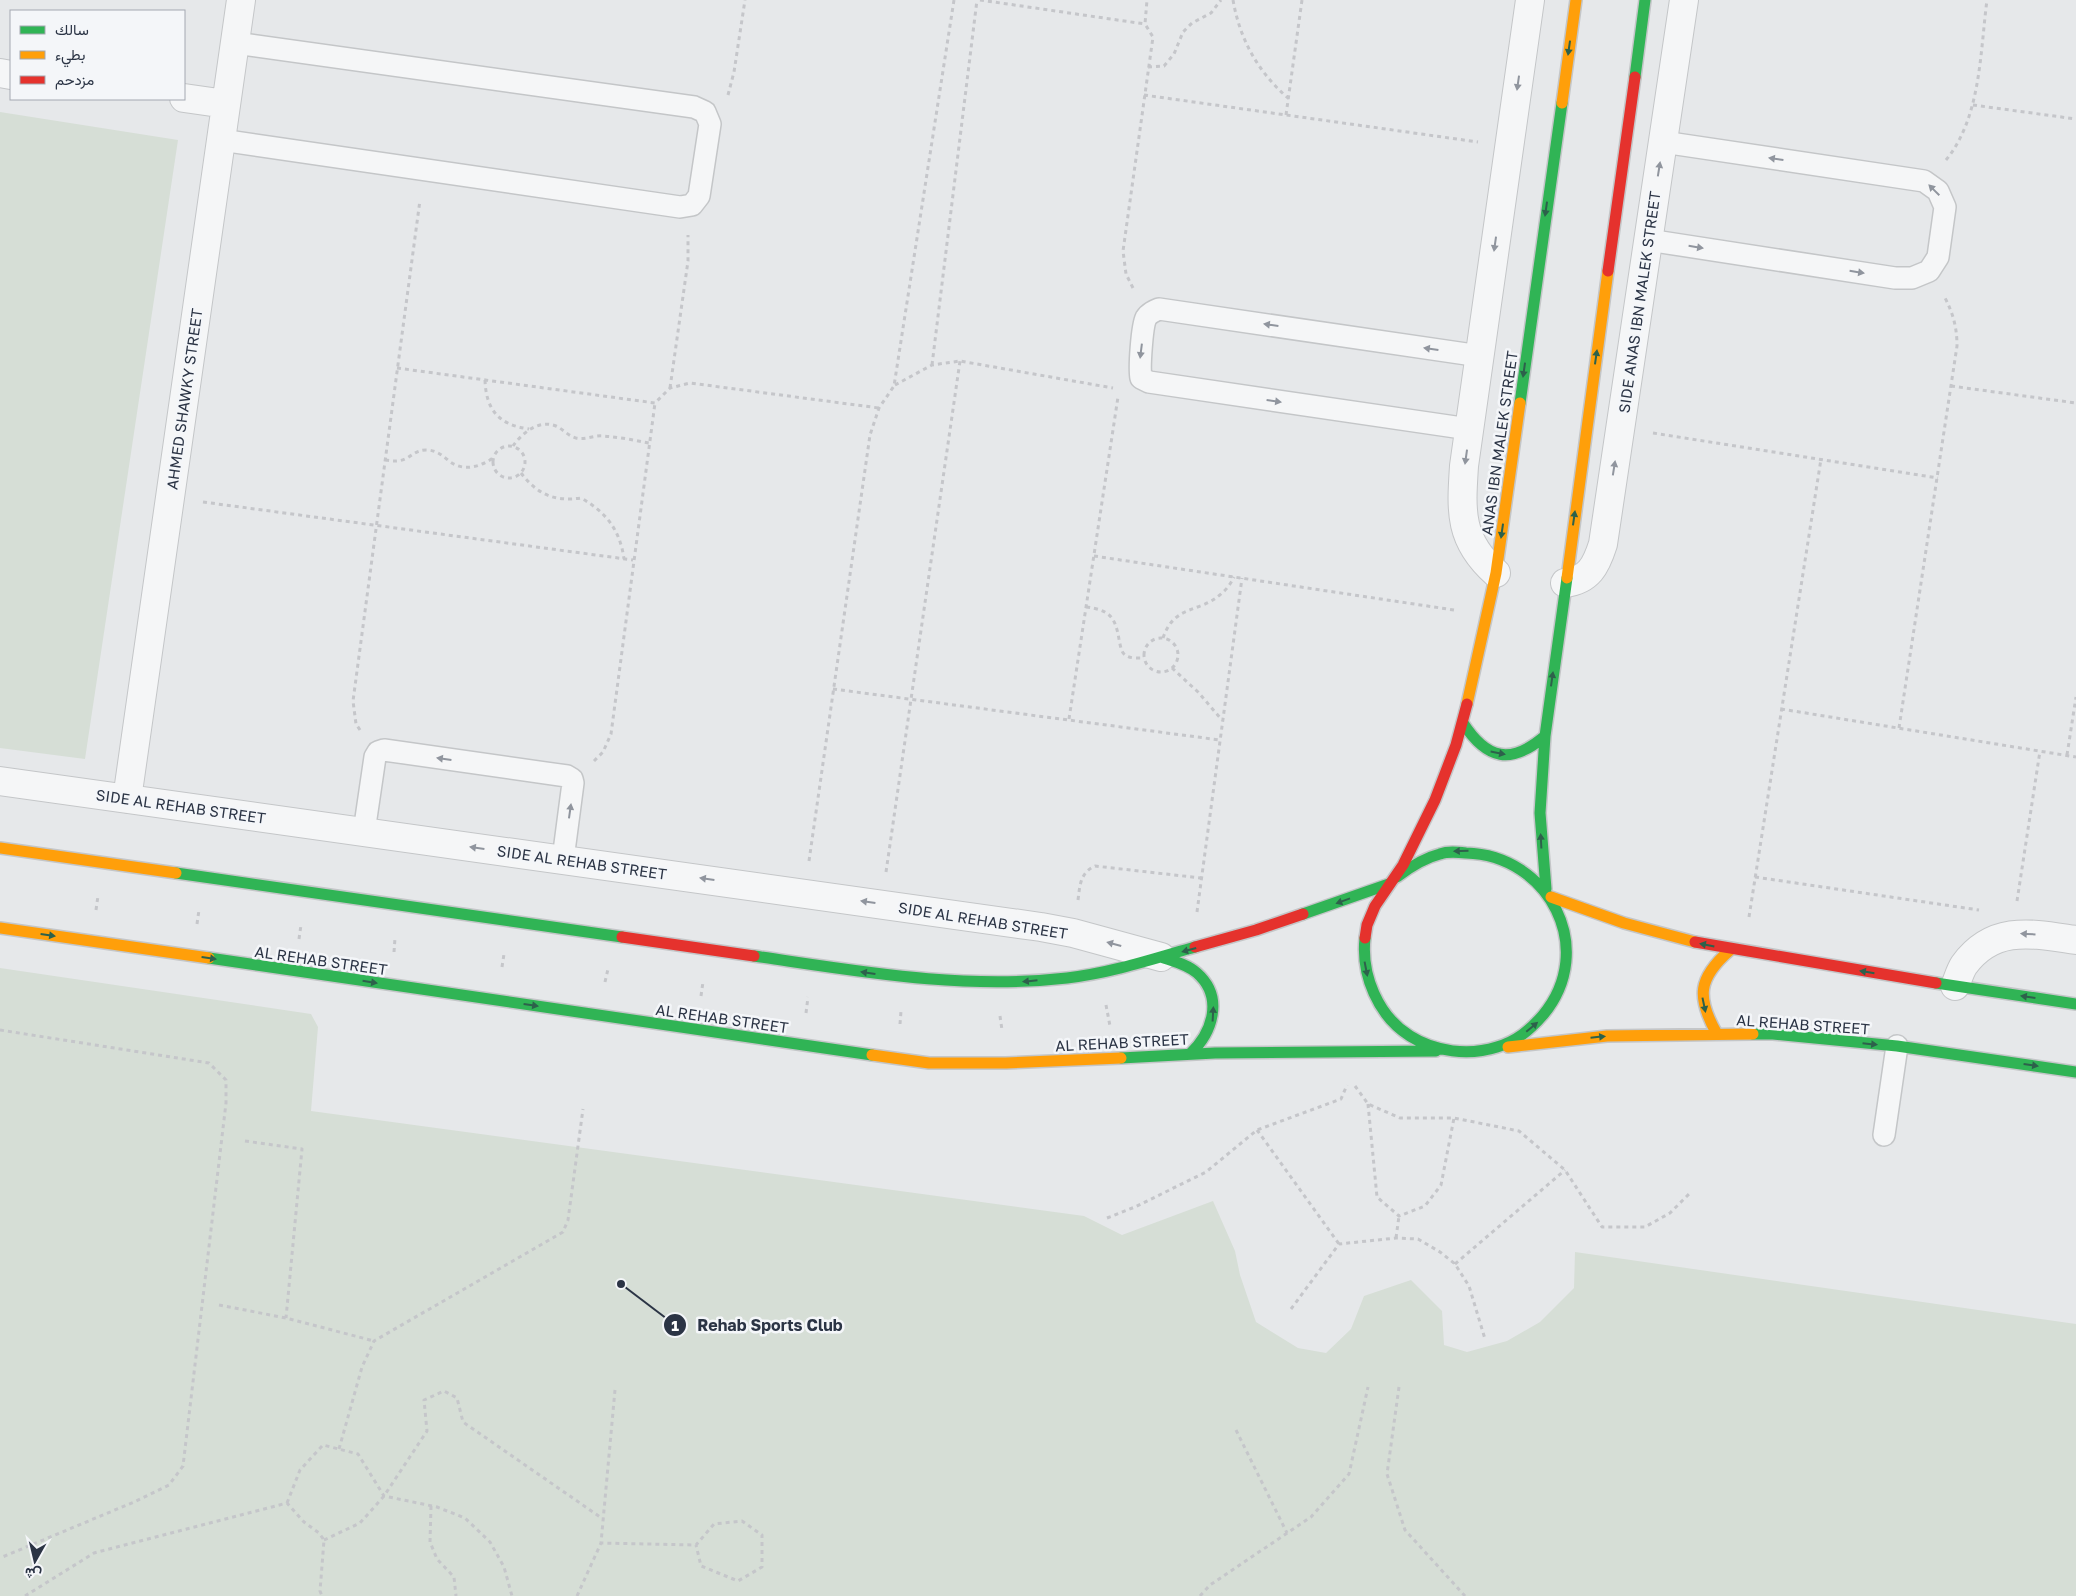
<svg xmlns="http://www.w3.org/2000/svg" width="2076" height="1596" font-family="'Golos Text',Vazirmatn,sans-serif">
  <style>
    .green { fill: #d6ded6 }
    .lines { fill: none; stroke-linecap: round; stroke-linejoin: round }
    .lane-casing { stroke: #c4c6c8; stroke-width: 24 }
    .street-casing { stroke: #c4c6c8; stroke-width: 30 }
    .fast-casing { stroke: #c4c6c8; stroke-width: 14 }
    .slow-casing { stroke: #c4c6c8; stroke-width: 14 }
    .jam-casing { stroke: #c4c6c8; stroke-width: 14 }
    .path { stroke: #c5c6ca; stroke-width: 3; stroke-dasharray: 4 4; stroke-linecap: butt }
    .lane { stroke: #f5f6f7; stroke-width: 21 }
    .street { stroke: #f5f6f7; stroke-width: 28 }
    .fast { stroke: #30b455; stroke-width: 11 }
    .slow { stroke: #ff9f0a; stroke-width: 11 }
    .jam { stroke: #e5322d; stroke-width: 11 }
    .oneway { fill: #2d614b }
    .oneway2 { fill: #90959e }
    .labels { text-anchor: middle; dominant-baseline: central; stroke-width: 5; stroke-linejoin: round; paint-order: stroke }
    .street-label { font-size: 15px; fill: #2b3445; stroke: #f4f6f9 }
    .leader { fill: none; stroke: #2b3445; stroke-width: 2 }
    .callout-dot { fill: #2b3445; stroke: #f4f6f9; stroke-width: 2 }
    .mark-label { font-size: 15px; text-anchor: middle; font-weight: bold; fill: #fff }
    .callout-label { font-size: 16px; text-anchor: middle; font-weight: bold; fill: #2b3445; stroke: #f4f6f9; stroke-width: 5; stroke-linejoin: round; paint-order: stroke }
  </style>
  <rect width="100%" height="100%" fill="#e6e8ea"/>
  <path class="green" d="M0 112 178 140 85 759 0 748Z
    M0 968 311 1014 318 1027 311 1111 1084 1216 1122 1235 1213 1201 1235 1251 1240 1275 1256 1322 1298 1348 1326 1353 1351 1329 1364 1296 1411 1280 1442 1311 1444 1345 1467 1352 1507 1341 1540 1322 1574 1288 1575 1252 2076 1324V1596H0Z"/>
  <g class="lines">
    <g class="lane-casing">
      <path id="lane" d="M221 140 680 207 692 205 699 196 710 124 705 112 694 107 235 43
        M1648 240 1895 278H1912L1929 271 1938 257 1945 207 1938 191 1924 181 1663 142
        M1469 429 1149 382 1141 378C1139 368 1142 326 1146 318 1149 313 1154 311 1159 309L1480 356
        M364 832 375 757 378 752 384 750 567 776 572 779 573 783 563 859
        M1884 1135 1897 1046"/>
    </g>
    <g class="street-casing">
      <path id="street" d="M0 73 11 75
        M184 98 226 104
        M1496 573C1459 540 1461 512 1464 466L1530 0
        M1565 583C1589 580 1596 566 1603 544L1684 0
        M0 781 1041 927 1073 933 1161 957
        M127 799 241 0
        M1955 986C1958 979 1960 971 1964 965 1994 924 2034 934 2076 940"/>
    </g>
    <g class="fast-casing">
      <path id="fast" d="M1635 77 1645 0
        M1520 403 1562 103
        M1463 723C1487 760 1511 765 1545 736
        M176 873 622 937
        M1546 889 1540 813 1545 736 1567 578
        M1303 914 1389 884
        M1365 938C1361 975 1378 1016 1410 1036 1435 1052 1469 1056 1497 1047 1517 1041 1530 1030 1543 1015 1598 949 1549 855 1466 853 1457 852 1448 851 1440 854 1424 858 1410 867 1397 877
        M754 956C858 971 962 990 1067 978 1111 973 1153 959 1195 947
        M1161 957C1173 961 1187 964 1197 973 1224 997 1213 1032 1190 1054
        M209 958 872 1055
        M1936 983 2076 1004
        M1753 1034H1773L1897 1046 2076 1072
        M1121 1058 1215 1053 1436 1051"/>
    </g>
    <g class="slow-casing">
      <path id="slow" d="M1562 103 1576 0
        M1567 578 1608 271
        M1467 704 1496 573 1520 403
        M0 848 176 873
        M1551 897 1624 923 1695 942
        M0 928 209 958
        M1717 1034C1696 997 1698 978 1730 950
        M1508 1047 1607 1036 1753 1034
        M872 1055 929 1063H1006L1121 1058"/>
    </g>
    <g class="jam-casing">
      <path id="jam" d="M1608 271 1635 77
        M622 937 754 956
        M1365 938 1367 925 1375 906 1403 865 1435 800 1456 745 1467 704
        M1695 942 1936 983
        M1195 947 1256 930 1303 914"/>
    </g>
    <path class="path" d="M980 0 1145 24
      M1233 0C1240 40 1258 72 1289 99
      M1148 67 1164 66 1174 54 1183 32 1192 23 1211 13 1221 0
      M728 95 734 72 745 0
      M1144 95 1478 142
      M1973 105 2076 119
      M1286 115 1302 0
      M1946 160C1981 117 1980 53 1987 0
      M1133 288 1126 274 1123 251 1153 37 1145 24 1147 0
      M932 365 977 0
      M397 368 655 403 670 388 690 383 879 408
      M485 380C486 410 499 425 529 429
      M895 385 932 365 960 361 1113 388
      M1951 386 2076 403
      M670 388 688 261V235
      M1653 433 1938 478
      M493 462a16 16 0 1 1 32 0a16 16 0 1 1-32 0Z
      M513 446C522 433 539 419 556 426 563 429 568 436 576 438 586 440 594 435 603 436 618 437 634 440 649 443
      M385 460C392 461 398 462 405 459 412 456 416 450 426 450 436 450 442 455 449 461 463 472 480 467 493 458
      M521 473C537 494 554 502 581 498 606 512 620 530 624 559
      M203 502 633 560
      M1094 556 1454 610
      M1086 607C1109 610 1115 616 1119 639 1120 644 1121 651 1124 654 1129 659 1138 658 1144 658
      M1163 638C1175 603 1200 614 1222 593 1227 589 1231 583 1234 577
      M1144 655a17 17 0 1 1 34 0a17 17 0 1 1-34 0Z
      M1172 668 1198 692 1222 720
      M833 689 1220 740
      M1781 709 2076 757
      M1069 719 1118 397
      M1899 728 1957 346C1957 327 1953 313 1944 296
      M360 730 356 724 353 701 420 200
      M2067 755 2076 697
      M594 761 603 752 611 734 655 403
      M809 861 870 435 879 408 894 386 954 0
      M886 872 960 361
      M1755 877 1979 910
      M1078 900C1080 885 1080 873 1095 866L1201 878
      M2017 901 2040 751
      M96 910 98 896
      M1197 912 1242 578
      M1749 917 1821 459
      M197 924 199 910
      M299 939 301 925
      M394 952 395 938
      M502 967 504 954
      M605 982 608 969
      M701 996 703 982
      M1106 1005 1110 1026
      M806 1013 808 997
      M1000 1016 1002 1030
      M900 1024 901 1011
      M0 1030 209 1063 226 1080V1103L183 1466 169 1485 134 1502 0 1558
      M1355 1086 1368 1104 1400 1118H1454L1519 1131 1565 1170 1602 1227H1645L1670 1213 1689 1194
      M1368 1104 1377 1197 1399 1216 1425 1206 1441 1185 1454 1118
      M1257 1130 1339 1244
      M245 1141 302 1149 286 1318
      M1107 1218 1135 1207 1206 1172 1257 1130 1341 1099 1347 1085
      M1396 1238 1399 1216
      M1455 1264 1565 1170
      M219 1305 286 1318 374 1341
      M1291 1309 1339 1244 1396 1238 1418 1239 1440 1252 1455 1264 1469 1286 1485 1339
      M1399 1387 1387 1474 1405 1530 1465 1596
      M615 1390 601 1543 696 1545 714 1524 742 1521 762 1535V1567L738 1581 701 1566 696 1545
      M1236 1430 1287 1533
      M339 1449 362 1367 374 1341 563 1232 568 1220 583 1109
      M287 1503 300 1470 323 1445 358 1454 384 1496 437 1507 465 1518 490 1542 504 1567 512 1596
      M431 1506 430 1542 437 1559 454 1577 456 1596
      M324 1540 360 1523 384 1496 427 1431 424 1400 444 1391 457 1398 463 1422 603 1519
      M25 1596 94 1553 287 1503 304 1522 319 1533 324 1540 320 1591 322 1596
      M577 1596 601 1543
      M1200 1596 1210 1585 1311 1517 1349 1474 1368 1387"/>
    <use href="#lane" class="lane"/>
    <use href="#street" class="street"/>
    <use href="#fast" class="fast"/>
    <use href="#slow" class="slow"/>
    <use href="#jam" class="jam"/>
  </g>
  <defs><path id="oneway-solid" d="M-6-.8H1V-3.2L6.5 0L1 3.2V.8H-6Z" transform="scale(1.25)"/></defs>
  <g class="oneway">
    <use href="#oneway-solid" transform="translate(1569 48) rotate(98)"/>
    <use href="#oneway-solid" transform="translate(1546 209) rotate(98)"/>
    <use href="#oneway-solid" transform="translate(1596 357) rotate(-82)"/>
    <use href="#oneway-solid" transform="translate(1524 370) rotate(98)"/>
    <use href="#oneway-solid" transform="translate(1574 518) rotate(-82)"/>
    <use href="#oneway-solid" transform="translate(1502 531) rotate(98)"/>
    <use href="#oneway-solid" transform="translate(1552 679) rotate(-82)"/>
    <use href="#oneway-solid" transform="translate(1498 753) rotate(11)"/>
    <use href="#oneway-solid" transform="translate(1541 841) rotate(-93)"/>
    <use href="#oneway-solid" transform="translate(1461 851) rotate(178)"/>
    <use href="#oneway-solid" transform="translate(1343 901) rotate(160)"/>
    <use href="#oneway-solid" transform="translate(48 935) rotate(8)"/>
    <use href="#oneway-solid" transform="translate(1707 945) rotate(-169)"/>
    <use href="#oneway-solid" transform="translate(1189 950) rotate(165)"/>
    <use href="#oneway-solid" transform="translate(209 958) rotate(8)"/>
    <use href="#oneway-solid" transform="translate(1366 969) rotate(79)"/>
    <use href="#oneway-solid" transform="translate(1867 972) rotate(-171)"/>
    <use href="#oneway-solid" transform="translate(868 973) rotate(-172)"/>
    <use href="#oneway-solid" transform="translate(1030 981) rotate(174)"/>
    <use href="#oneway-solid" transform="translate(370 982) rotate(9)"/>
    <use href="#oneway-solid" transform="translate(2028 997) rotate(-172)"/>
    <use href="#oneway-solid" transform="translate(531 1005) rotate(8)"/>
    <use href="#oneway-solid" transform="translate(1704 1005) rotate(78)"/>
    <use href="#oneway-solid" transform="translate(1213 1014) rotate(-87)"/>
    <use href="#oneway-solid" transform="translate(1532 1027) rotate(-40)"/>
    <use href="#oneway-solid" transform="translate(1598 1037) rotate(-6)"/>
    <use href="#oneway-solid" transform="translate(1870 1044) rotate(6)"/>
    <use href="#oneway-solid" transform="translate(2031 1065) rotate(8)"/>
  </g>
  <g class="oneway2">
    <use href="#oneway-solid" transform="translate(1518 83) rotate(98)"/>
    <use href="#oneway-solid" transform="translate(1776 159) rotate(-172)"/>
    <use href="#oneway-solid" transform="translate(1659 169) rotate(-81)"/>
    <use href="#oneway-solid" transform="translate(1934 190) rotate(-135)"/>
    <use href="#oneway-solid" transform="translate(1495 244) rotate(98)"/>
    <use href="#oneway-solid" transform="translate(1696 247) rotate(9)"/>
    <use href="#oneway-solid" transform="translate(1857 272) rotate(9)"/>
    <use href="#oneway-solid" transform="translate(1271 325) rotate(-172)"/>
    <use href="#oneway-solid" transform="translate(1431 349) rotate(-172)"/>
    <use href="#oneway-solid" transform="translate(1141 351) rotate(97)"/>
    <use href="#oneway-solid" transform="translate(1274 401) rotate(8)"/>
    <use href="#oneway-solid" transform="translate(1466 457) rotate(98)"/>
    <use href="#oneway-solid" transform="translate(1614 468) rotate(-81)"/>
    <use href="#oneway-solid" transform="translate(444 759) rotate(-172)"/>
    <use href="#oneway-solid" transform="translate(570 811) rotate(-82)"/>
    <use href="#oneway-solid" transform="translate(477 848) rotate(-172)"/>
    <use href="#oneway-solid" transform="translate(707 879) rotate(-172)"/>
    <use href="#oneway-solid" transform="translate(868 902) rotate(-172)"/>
    <use href="#oneway-solid" transform="translate(2028 934) rotate(-177)"/>
    <use href="#oneway-solid" transform="translate(1114 944) rotate(-165)"/>
  </g>
  <g class="labels">
    <g class="street-label">
      <text transform="translate(1639 302) rotate(-82)">SIDE ANAS IBN MALEK STREET</text>
      <text transform="translate(184 399) rotate(-82)">AHMED SHAWKY STREET</text>
      <text transform="translate(1499 443) rotate(-82)">ANAS IBN MALEK STREET</text>
      <text transform="translate(181 806) rotate(8)">SIDE AL REHAB STREET</text>
      <text transform="translate(582 862) rotate(8)">SIDE AL REHAB STREET</text>
      <text transform="translate(983 920) rotate(9)">SIDE AL REHAB STREET</text>
      <text transform="translate(321 960) rotate(8)">AL REHAB STREET</text>
      <text transform="translate(722 1018) rotate(8)">AL REHAB STREET</text>
      <text transform="translate(1803 1024) rotate(4)">AL REHAB STREET</text>
      <text transform="translate(1122 1042) rotate(-3)">AL REHAB STREET</text>
    </g>
  </g>
  <path class="leader" d="M621 1284L675 1325"/>
  <g class="callout-dot">
    <circle cx="621" cy="1284" r="5"/>
    <circle cx="675" cy="1325" r="12"/>
  </g>
  <g class="mark-label">
    <text x="675" y="1331">1</text>
  </g>
  <g class="callout-label">
    <text x="770" y="1331">Rehab Sports Club</text>
  </g>
  <rect x="10" y="10" width="175" height="90" fill="#f4f6f9" stroke="#a4a8b1"/>
  <rect x="20" y="26" width="25" height="8" fill="#30b455" stroke="#a4a8b1"/>
  <text x="55" y="35" font-size="15" fill="#2b3445">سالك</text>
  <rect x="20" y="51" width="25" height="8" fill="#ff9f0a" stroke="#a4a8b1"/>
  <text x="55" y="60" font-size="15" fill="#2b3445">بطيء</text>
  <rect x="20" y="76" width="25" height="8" fill="#e5322d" stroke="#a4a8b1"/>
  <text x="55" y="85" font-size="15" fill="#2b3445">مزدحم</text>
  <g transform="translate(35 1561) rotate(188)" stroke="#f4f6f9" stroke-width="4" paint-order="stroke">
  <path d="M0-4L9 19L0 12L-9 19Z" fill="#2b3445"/>
  <text y="-8" font-size="14" font-weight="bold" text-anchor="middle" fill="#2b3445">ش</text>
  </g>
</svg>
